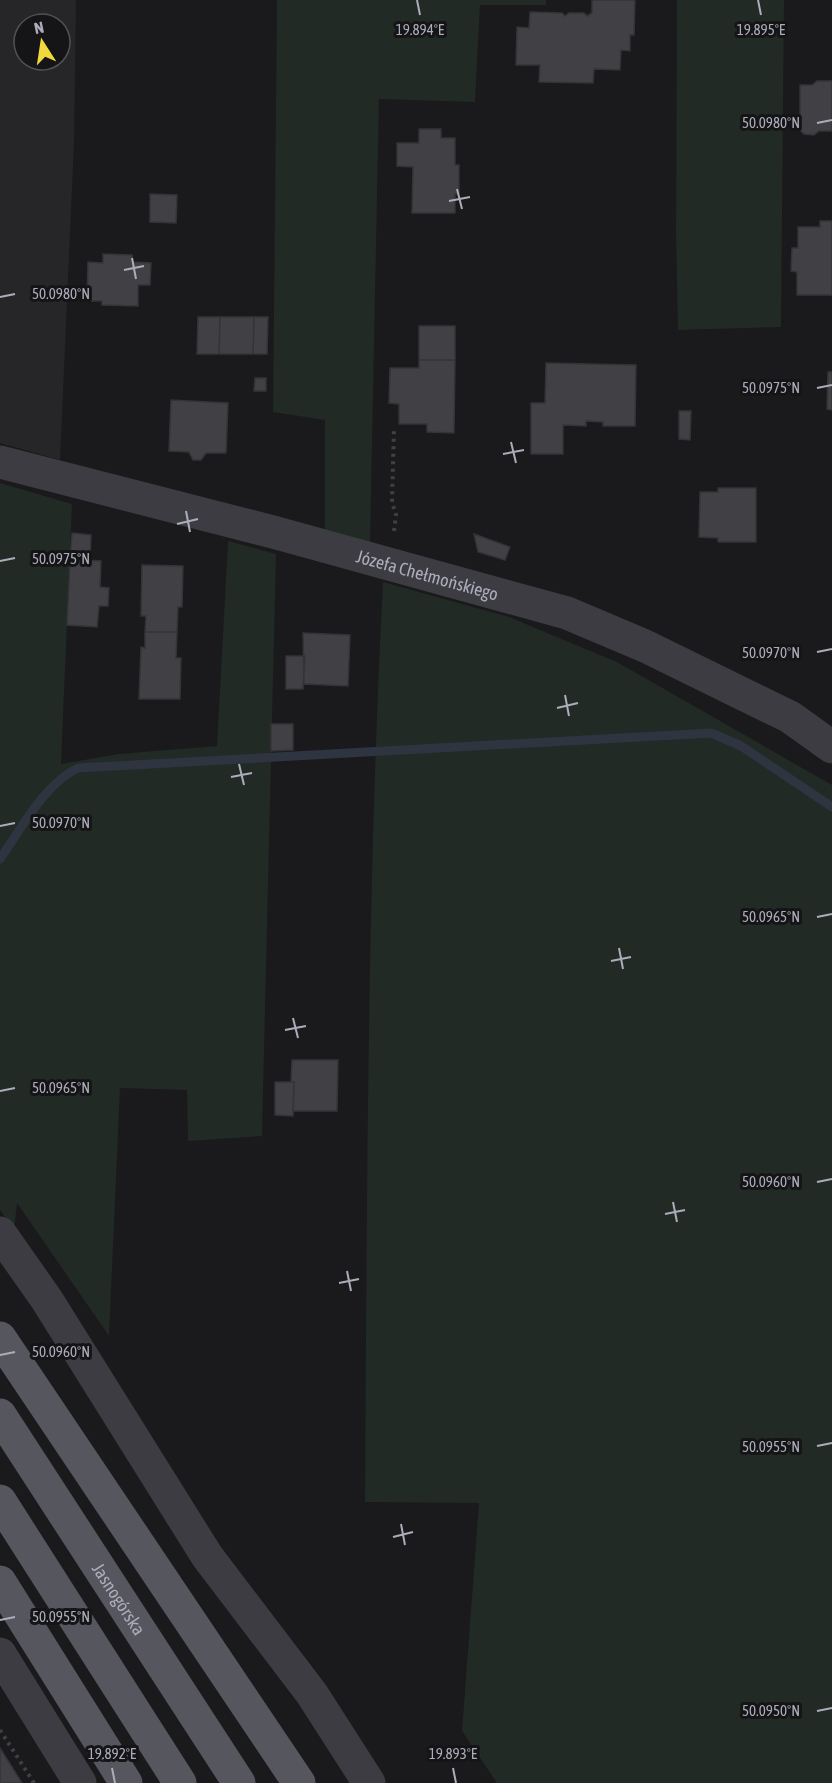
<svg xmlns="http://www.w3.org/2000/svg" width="832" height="1783" font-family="'Asap Condensed',sans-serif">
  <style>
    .built { fill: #262528; fill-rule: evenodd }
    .green { fill: #212a24 }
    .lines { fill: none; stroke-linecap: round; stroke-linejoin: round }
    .stream { stroke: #2f3540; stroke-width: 9 }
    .building { fill: #414145; stroke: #343337; stroke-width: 1.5 }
    .path { stroke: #404147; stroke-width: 4; stroke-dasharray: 3 4.5; stroke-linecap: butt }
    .minor { stroke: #3c3c42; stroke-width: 33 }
    .major { stroke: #56565f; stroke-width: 33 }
    .ticks { fill: none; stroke: #acadbb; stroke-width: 2 }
    .labels { text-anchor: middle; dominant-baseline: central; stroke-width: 6; stroke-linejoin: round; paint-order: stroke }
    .street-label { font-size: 18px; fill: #acadbb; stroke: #151416 }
    .ticks-label { font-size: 15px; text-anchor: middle; fill: #acadbb; stroke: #151416; stroke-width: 6; stroke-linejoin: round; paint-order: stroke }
  </style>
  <rect width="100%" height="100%" fill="#1a191b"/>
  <path class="built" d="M0 0H76L74 143 60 460 0 443ZM24 24H60V60H24Z"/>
  <path class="green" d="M277 0H546V5H480L475 102 379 99 370 542 325 530V420L273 412Z
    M677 0H784L781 327 678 330 676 233Z
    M0 483 72 504 61 764 118 754 217 746 228 541 276 554 262 1136 188 1141 187 1090 120 1088 109 1336 17 1203 14 1230 0 1210Z
    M383 582 509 617 617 662 832 785V1783H497L462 1731 479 1503 365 1502C367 1195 367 889 383 582Z"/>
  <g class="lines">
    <path class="stream" d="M0 859C21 829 44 784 78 768L711 733 741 746 832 807"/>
  </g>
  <path class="building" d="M592 0H635L634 35H630V51L621 50 620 70 594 69 593 83 539 82 540 65H516L517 27 529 28 530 12 562 13 565 16 569 13H584L587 16 592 13Z
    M817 81H832V131H819L814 135 804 134 800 130V85H812Z
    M419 129H441V138H455V165H459V194H455V213H412L413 167 397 166V143H419Z
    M150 194 177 195 176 223 150 222Z
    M820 221H832V295H797V272L791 271 792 248H798V227H820Z
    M103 254 132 255 133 262 151 263 150 285H138V306L102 305V301H87L88 262 103 263Z
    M198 317H220L219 354H197Z
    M220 317H254L253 354H219Z
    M254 317H268L267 354H253Z
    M419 326H455V360H419Z
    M419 360H455L454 433 427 432V424H399V404L389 403 390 368H419Z
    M546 363 636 365 635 426H603V422L586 421V426L563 425V454H531V403H545Z
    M828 372H832V410L827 409Z
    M255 378H266V391H254Z
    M171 400 228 403 226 453H206L201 460H193L189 452 169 451Z
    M679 411H691L690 440 679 439Z
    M718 488H756V542H718V538L699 537 700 492H718Z
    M72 533 91 535 90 560 70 559Z
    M474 534 510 547 505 560 478 552Z
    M70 559 101 561 100 587 109 588 108 606H99L97 627 67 625Z
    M142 565 183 566 182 607H178L177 632H145L146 616H141Z
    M145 632H177L176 658H181L180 699H139L141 647 145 648Z
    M303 633 350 635 348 686 304 684Z
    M286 656H305L303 689H286Z
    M271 724H293V750L271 751Z
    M292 1060H338L337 1111H293L294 1082H291Z
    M275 1082H294L293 1116 275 1115Z
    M0 1748 22 1783H0Z"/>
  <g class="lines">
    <path class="path" d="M394 531 396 515 392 502 394 428
      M0 1730 34 1783"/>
    <g class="minor">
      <path id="s1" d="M0 462 273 532 567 613 645 646 790 717 832 747"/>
      <path d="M0 1233 47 1300 207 1556 312 1694 369 1783"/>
      <path d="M0 1654 80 1783"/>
    </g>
    <g class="major">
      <path d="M0 1338 299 1783"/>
      <path id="s2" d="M0 1415 239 1783"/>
      <path d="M0 1501 180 1783"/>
      <path d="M0 1582 126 1783"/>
    </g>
  </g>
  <path class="ticks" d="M417 0 420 15M758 0 761 15M817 123 832 120M457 189 462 209M449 201 470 197M132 258 136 279M124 270 144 266M0 297 15 294M817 388 832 385M511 442 516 463M503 454 524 450M186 511 190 532M177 524 198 519M0 561 15 558M817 652 832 649M565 695 569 716M557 708 578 703M239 764 244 785M231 777 252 773M0 826 15 823M817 917 832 914M619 948 623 969M611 961 631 957M293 1018 298 1038M285 1030 306 1026M0 1091 15 1088M817 1182 832 1179M673 1202 677 1222M665 1214 685 1210M347 1271 351 1291M339 1283 359 1279M0 1355 15 1352M817 1446 832 1443M401 1524 405 1545M393 1537 413 1532M0 1620 15 1617M817 1711 832 1708M112 1768 115 1783M453 1768 456 1783"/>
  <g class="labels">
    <g class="street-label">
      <text stroke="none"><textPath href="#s1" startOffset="442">Józefa Chełmońskiego</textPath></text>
      <text stroke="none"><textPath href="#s2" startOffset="219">Jasnogórska</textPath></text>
    </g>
  </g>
  <g class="ticks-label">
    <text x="420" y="35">19.894°E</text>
    <text x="761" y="35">19.895°E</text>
    <text x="771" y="128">50.0980°N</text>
    <text x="61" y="299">50.0980°N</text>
    <text x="771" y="393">50.0975°N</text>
    <text x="61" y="564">50.0975°N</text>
    <text x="771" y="658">50.0970°N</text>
    <text x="61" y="828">50.0970°N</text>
    <text x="771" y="922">50.0965°N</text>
    <text x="61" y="1093">50.0965°N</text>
    <text x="771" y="1187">50.0960°N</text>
    <text x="61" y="1357">50.0960°N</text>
    <text x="771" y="1452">50.0955°N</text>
    <text x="61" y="1622">50.0955°N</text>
    <text x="771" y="1716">50.0950°N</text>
    <text x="112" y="1759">19.892°E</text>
    <text x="453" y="1759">19.893°E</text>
  </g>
  <g transform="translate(42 42) rotate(348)"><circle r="28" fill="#151416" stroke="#515158" stroke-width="1.5"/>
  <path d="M0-4.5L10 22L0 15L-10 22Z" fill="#f1d83c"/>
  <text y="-9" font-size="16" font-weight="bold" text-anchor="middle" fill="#acadbb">N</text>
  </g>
</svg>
